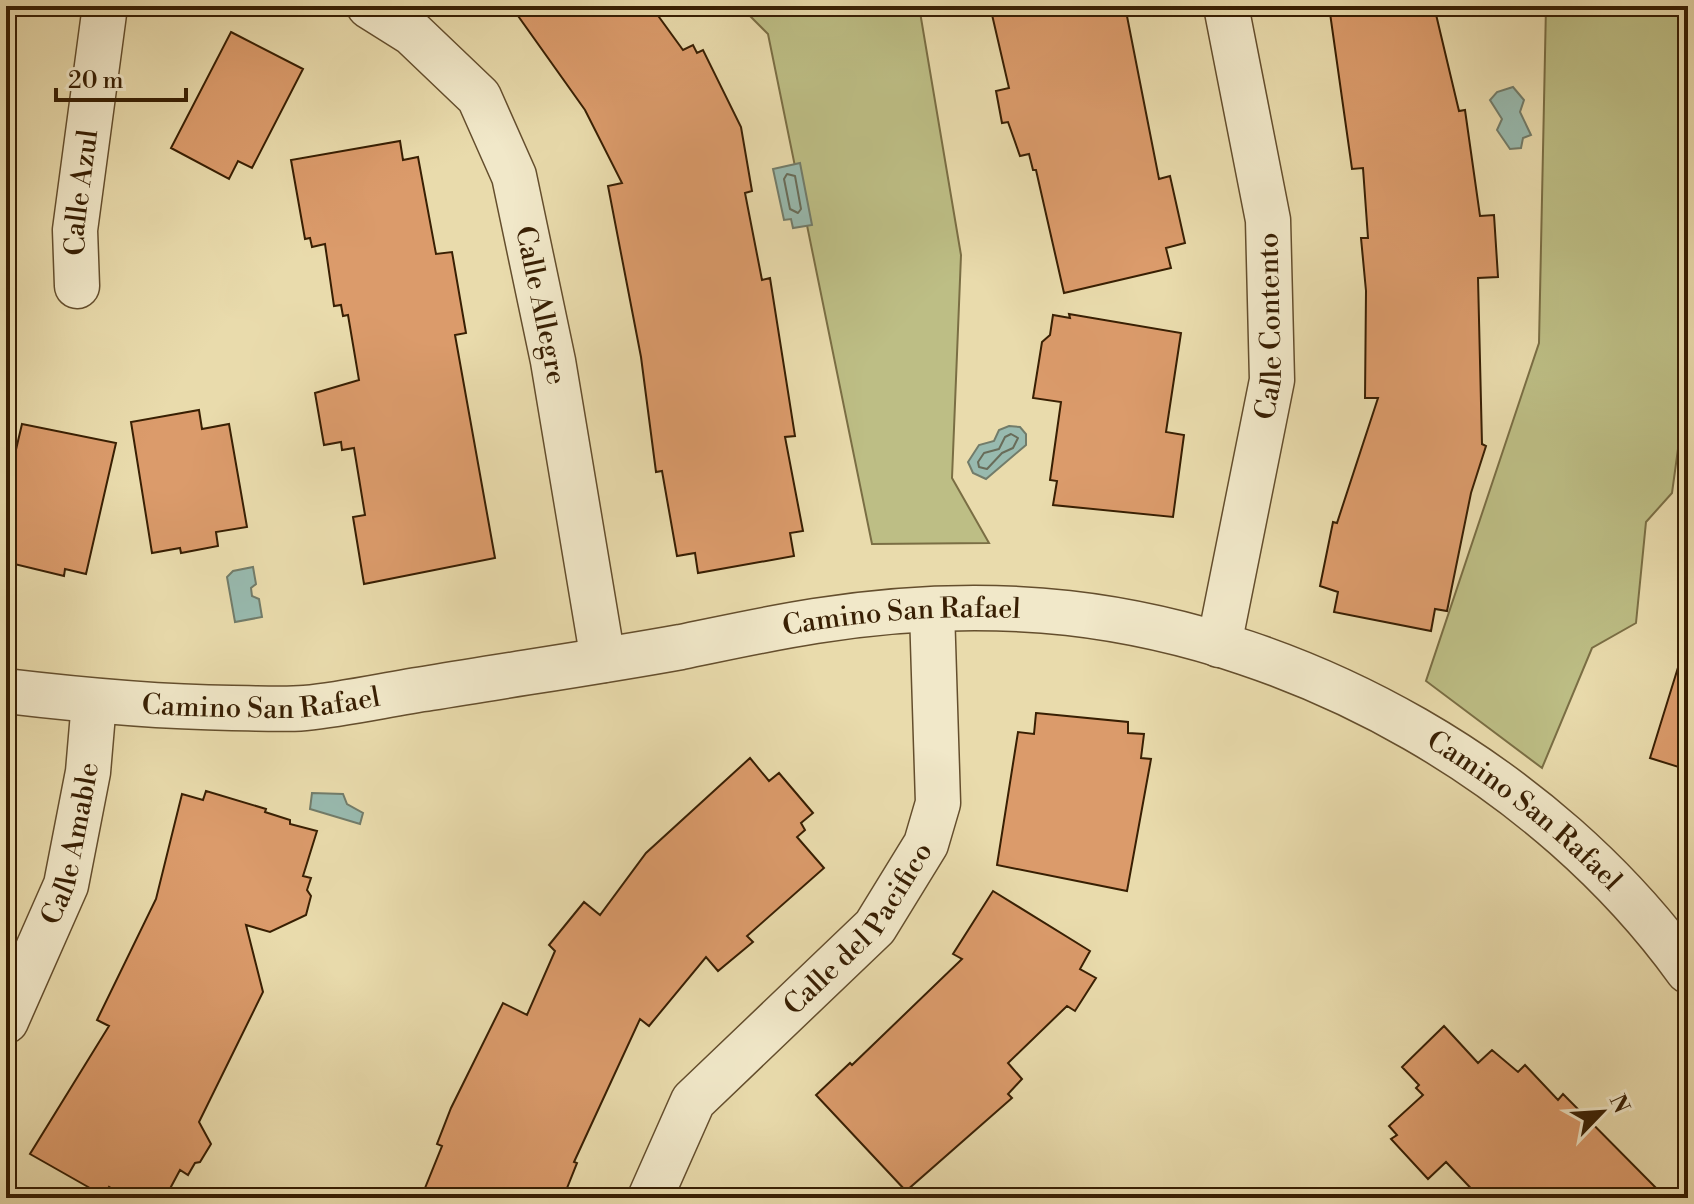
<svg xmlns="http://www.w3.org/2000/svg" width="1694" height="1204" font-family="'Libre Bodoni',serif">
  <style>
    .green { fill: #bdbe85; stroke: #7a6e44; stroke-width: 2 }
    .water { fill: #98baaf; stroke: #727c6a; stroke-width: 2 }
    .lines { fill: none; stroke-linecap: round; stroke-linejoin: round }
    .shore { stroke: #686c59; stroke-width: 2 }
    .building { fill: #db9b6b; stroke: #381f03; stroke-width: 2 }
    .minor-casing { stroke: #644e2d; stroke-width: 47 }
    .minor { stroke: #f1e8c9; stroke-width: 44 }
    .labels { text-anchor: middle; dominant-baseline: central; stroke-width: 7; stroke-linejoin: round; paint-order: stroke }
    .street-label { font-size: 28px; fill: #381f03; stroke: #f1e8c9 }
  </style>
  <rect width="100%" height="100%" fill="#e9dbac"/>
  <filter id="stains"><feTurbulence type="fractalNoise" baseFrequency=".0025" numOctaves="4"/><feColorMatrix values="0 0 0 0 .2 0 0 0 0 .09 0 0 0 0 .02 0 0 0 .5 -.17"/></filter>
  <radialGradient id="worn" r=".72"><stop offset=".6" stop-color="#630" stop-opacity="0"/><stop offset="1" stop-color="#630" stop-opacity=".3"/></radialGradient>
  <path class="green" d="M740 6H919L961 255 952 478 989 543 872 544 768 34Z
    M1546 6H1688V376L1672 493 1646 522 1636 623 1592 648 1542 768 1426 681 1539 343Z"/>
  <path class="water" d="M1513 87 1524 100 1520 112 1531 135 1523 138 1521 148 1510 149 1497 130 1502 119 1490 100 1497 92Z
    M800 163 812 225 793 228 791 219 784 220 773 169Z
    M1009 426 1020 427 1026 434V445L986 479 973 473 968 462 979 445 994 441 999 430Z
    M253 567 256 584 251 588 252 596 259 599 262 617 235 622 227 577 233 571Z
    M312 793 343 794 347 804 363 813 360 824 310 809Z"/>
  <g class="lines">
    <path class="shore" d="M787 174 795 176 801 209 798 213 790 209 784 179Z
      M1011 434 1018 438 1013 448 1002 453 987 469 979 467 978 462 984 453 999 449 1005 437Z"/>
  </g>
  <path class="building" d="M511 6H651L683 50 693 45 697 53 703 50 741 127 752 191 745 193 762 280 770 278 795 436 785 437 803 531 790 533 794 556 698 573 695 553 677 556 662 471 656 472 641 357 608 186 622 183 585 110Z
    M990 6H1125L1159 179 1170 176 1185 243 1166 248 1171 268 1064 293 1036 170H1033L1029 154 1020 156 1008 122 1002 123 996 91 1009 88Z
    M1329 6H1434L1459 111 1465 110 1480 216 1494 215 1498 277 1478 278 1482 444 1486 446 1471 493 1447 611 1435 609 1431 631 1334 612 1338 592 1320 586 1333 522 1337 523 1378 398H1365L1366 291 1361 238H1368L1363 168 1352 169Z
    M231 32 303 69 252 168 238 161 229 179 171 148Z
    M400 141 403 160 418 157 436 254 452 252 466 333 455 335 495 558 364 584 353 517 365 515 354 448 342 450 341 442 324 445 315 393 359 380 348 315 343 316 341 305 334 306 325 244 312 247 310 238 305 239 291 160Z
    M1069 314 1181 333 1166 432 1184 435 1173 517 1053 505 1057 481 1050 480 1061 402 1033 398 1042 342 1050 335 1053 315 1070 318Z
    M199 410 202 429 229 424 247 527 216 532 218 546 181 553 180 548 152 553 131 422Z
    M22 424 116 443 86 574 65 569 64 576 6 562V492Z
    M1680 661 1688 662V770L1650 758Z
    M1036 713 1128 722V733L1144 734 1141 758 1151 759 1127 891 997 865 1018 732 1034 734Z
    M750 758 769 781 779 773 813 813 801 823 805 830 797 837 824 868 747 936 753 942 718 971 706 957 649 1026 640 1019 574 1162 577 1163 563 1198H421L442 1146 437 1144 451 1108 503 1003 527 1015 555 951 549 945 584 902 600 915 646 853Z
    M206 791 266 809 265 812 290 820V824L317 831 303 876 311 878 307 890 311 896 306 915 270 932 246 925 263 992 199 1122 211 1144 200 1162 195 1163 188 1175 180 1170 165 1198H127L109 1187 104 1196 30 1154 109 1026 97 1020 156 899 182 794 203 800Z
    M993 891 1090 951 1080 969 1096 978 1075 1011 1067 1006 1008 1063 1022 1079 1008 1094 1012 1098 906 1191 816 1095 850 1063 852 1065 962 959 953 954Z
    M1444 1026 1478 1063 1492 1050 1518 1072 1525 1065 1558 1100 1563 1094 1666 1198H1480L1446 1162 1428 1179 1391 1139 1397 1135 1389 1126 1423 1095 1416 1088 1419 1085 1402 1067Z"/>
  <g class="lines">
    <g class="minor-casing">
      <g id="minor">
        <path id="s1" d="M369 6 412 33 479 97 514 176 553 361 603 660"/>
        <path id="s2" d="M77 286 75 230 105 6"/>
        <path id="s3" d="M1219 645 1272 380 1268 220 1226 6"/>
        <path id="s4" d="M6 691C82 700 156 707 232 708 256 708 281 710 305 708 346 704 389 694 430 688 514 674 598 662 681 647 725 638 770 628 815 621 897 608 985 604 1068 613 1307 640 1547 776 1688 971"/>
        <path id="s5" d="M6 1021 66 885 88 772 94 702"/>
        <path id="s6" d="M650 1198 693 1101 875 927 926 844 938 803 932 610"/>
      </g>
    </g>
    <use href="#minor" class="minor"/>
  </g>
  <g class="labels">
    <g class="street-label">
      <text stroke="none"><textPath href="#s2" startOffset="94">Calle Azul</textPath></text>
      <text stroke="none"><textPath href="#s1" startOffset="362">Calle Allegre</textPath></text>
      <text stroke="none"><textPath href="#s3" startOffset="324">Calle Contento</textPath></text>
      <text stroke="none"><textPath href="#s4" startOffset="904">Camino San Rafael</textPath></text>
      <text stroke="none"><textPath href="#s4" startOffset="256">Camino San Rafael</textPath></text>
      <text stroke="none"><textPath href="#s4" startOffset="1576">Camino San Rafael</textPath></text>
      <text stroke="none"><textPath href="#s5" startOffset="190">Calle Amable</textPath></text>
      <text stroke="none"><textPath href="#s6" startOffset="346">Calle del Pacifico</textPath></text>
    </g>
  </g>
  <rect width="1694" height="1204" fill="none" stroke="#e9dbac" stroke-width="32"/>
  <rect x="8" y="8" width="1678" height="1188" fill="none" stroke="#381f03" stroke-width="4"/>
  <rect x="16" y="16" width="1662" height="1172" fill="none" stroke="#381f03" stroke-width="2"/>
  <g transform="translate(1602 1112) rotate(65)" stroke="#f1e8c9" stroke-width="6" paint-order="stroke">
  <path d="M0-6L14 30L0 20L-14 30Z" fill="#381f03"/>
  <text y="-12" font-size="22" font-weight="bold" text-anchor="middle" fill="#381f03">N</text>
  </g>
  <path d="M56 88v12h130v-12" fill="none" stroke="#381f03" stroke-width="4"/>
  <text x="68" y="88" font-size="24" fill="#381f03" stroke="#f1e8c9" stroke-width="6" paint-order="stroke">20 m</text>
  <rect width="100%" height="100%" filter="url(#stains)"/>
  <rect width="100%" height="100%" fill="url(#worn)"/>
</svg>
